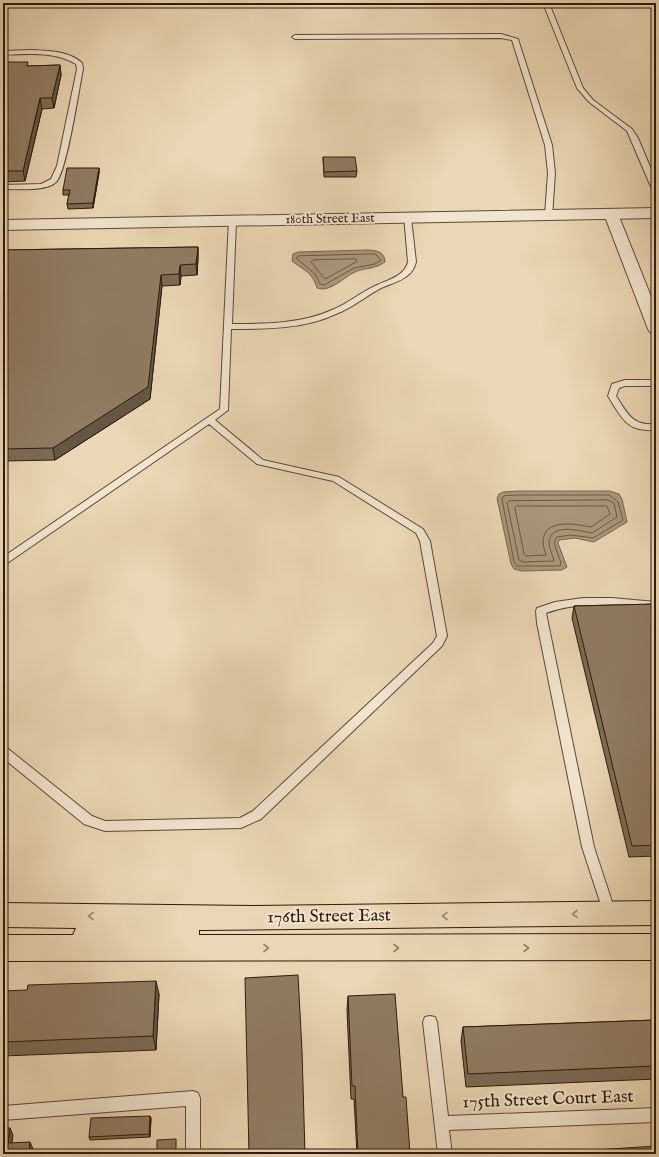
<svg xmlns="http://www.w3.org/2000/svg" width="659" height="1157" font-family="'IM FELL English',serif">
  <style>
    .water { fill: #aa977b; stroke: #78654e }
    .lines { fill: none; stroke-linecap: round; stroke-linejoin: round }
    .shore { stroke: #6c5843; stroke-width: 1 }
    .service-casing { stroke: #5c4936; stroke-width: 2 }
    .minor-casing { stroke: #5c4936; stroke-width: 2 }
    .tertiary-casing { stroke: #5c4936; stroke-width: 2 }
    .primary-casing { stroke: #2d1a0b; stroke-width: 2 }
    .service { fill: #f2e5cf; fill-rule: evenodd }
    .minor { fill: #f2e5cf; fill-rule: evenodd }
    .tertiary { fill: #f2e5cf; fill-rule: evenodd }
    .primary { fill: #ebd7b5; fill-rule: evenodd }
    .wall { fill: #7c6b55; stroke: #2d1a0b }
    .shaded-wall { fill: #655745; stroke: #2d1a0b }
    .building { fill: #907c63; stroke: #2d1a0b }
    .oneway { stroke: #968268 }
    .labels { text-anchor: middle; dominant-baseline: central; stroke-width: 4; stroke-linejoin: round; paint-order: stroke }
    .far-street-label { font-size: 13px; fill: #2d1a0b; stroke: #f2e5cf }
    .near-street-label { font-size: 18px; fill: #2d1a0b; stroke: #f2e5cf }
  </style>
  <rect width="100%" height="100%" fill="#ebd7b5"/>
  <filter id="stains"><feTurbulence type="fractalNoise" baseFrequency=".005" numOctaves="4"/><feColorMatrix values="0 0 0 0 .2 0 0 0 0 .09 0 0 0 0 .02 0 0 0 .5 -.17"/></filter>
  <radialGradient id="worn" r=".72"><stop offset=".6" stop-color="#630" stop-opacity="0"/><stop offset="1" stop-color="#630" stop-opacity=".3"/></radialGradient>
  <path class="water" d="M366 250C375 250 385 251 385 262 374 270 366 267 355 272 344 277 330 293 317 288 312 272 305 271 292 261L293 254 298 252Z
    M518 491H610L619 494 622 499 627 522 594 542 575 538 559 540 558 543 567 567 562 570 522 571 514 569 511 564 497 498 499 494 503 492Z"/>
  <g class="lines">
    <path class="shore" d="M366 254H375L381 260 375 264 354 268 324 285 320 284 315 274 296 258 299 256Z
      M355 259 357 260 356 262 325 279 311 262 313 260Z
      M519 495H609L618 502 623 520 593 538 571 535 557 537 554 543 561 563 560 566H517L514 562 502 499 504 496Z
      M608 500 614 503 617 517 592 533C579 531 550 522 549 543 549 549 553 555 554 561L523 562 519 560 507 503 509 501Z
      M517 506H607L610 514 591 527C576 524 543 518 543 542 543 547 545 551 546 555L526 556 524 554 515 508Z"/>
    <g class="service-casing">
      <path id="service" d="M543 3H549L583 88 593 100 632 129 638 138 656 181V191L652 189 627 131 589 102 577 88Z
        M501 34 518 39 552 145 555 173 552 217H546L545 215 548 173 545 145 512 40 501 38 295 39 292 37 295 35Z
        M32 50C49 51 69 51 82 63L83 69C79 89 67 169 57 181 48 192 17 189 3 189V185L41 184 51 179 57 166 77 69 76 64C54 51 28 54 3 55V51Z
        M404 216H407L411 218 416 262C412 279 395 282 381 288 366 296 352 308 336 314 304 329 267 329 231 329L228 410 215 420 263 460 339 477 423 529 430 541 447 636 442 646 261 819 241 828 105 831 84 824 3 758V746L7 748 92 816 105 821 240 818 253 811 433 643 437 636 420 541 416 533 333 481 257 464 209 424 3 566V557L220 409 229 219H235L236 221 232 324C265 324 301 324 332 310 347 304 360 293 375 286 387 280 404 277 408 262Z
        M625 380H656V386H625L619 388 616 396C628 414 632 426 656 424V430C626 432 622 418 608 396L612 384Z
        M583 598H612L656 602V610C619 606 582 600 546 613L594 847 616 914 614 918 610 920 606 918 604 914 582 847 537 623 536 611 537 608 555 602Z
        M430 1016 435 1017 437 1022 448 1116 656 1108V1122L449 1130 452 1154H438L423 1022 425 1017Z
        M193 1091 198 1093 200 1098V1154H186V1106L3 1120V1106Z"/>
    </g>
    <g class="minor-casing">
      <path id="minor" d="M611 210 616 211 618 214 656 309V334L650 332 648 329 604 214 606 211Z"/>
    </g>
    <g class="tertiary-casing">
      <path id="tertiary" d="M656 208V218L3 230V220Z"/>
    </g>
    <g class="primary-casing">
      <path id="primary" d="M656 901V925L199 930V935L656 934V960L3 961V935H73L76 928 3 927V903L253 906Z"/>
    </g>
    <use href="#service" class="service"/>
    <use href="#minor" class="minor"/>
    <use href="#tertiary" class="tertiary"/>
    <use href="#primary" class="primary"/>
  </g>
  <path class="wall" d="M3 62 29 66 60 65 61 75 54 108 42 109 25 181 3 182Z
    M323 157 357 171 356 177H324Z
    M99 168V173L93 208 68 209 67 204 69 195H63V190Z
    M198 247V258L197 275 181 276 180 285 162 286 150 399 55 460 3 461V250Z
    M656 604V856L629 857 572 618 574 606Z
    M3 991 159 994 156 1050 3 1056Z
    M348 996 403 1097 410 1154H357L354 1099H351L347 1010Z
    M656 1020V1079L466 1087 461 1041 463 1027Z
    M151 1118 150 1137 90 1140 89 1137Z"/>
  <path class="shaded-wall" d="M60 65 61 75 54 108 52 98Z
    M40 98 42 109 25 181 23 171Z
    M99 168V173L93 208V203Z
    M198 247V258L197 275 196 264Z
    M180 265 181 276 180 285 179 274Z
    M161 275 162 286 150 399 55 460 53 448Z
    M156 981 159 994 156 1050 153 1036Z
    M150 1116 151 1118 150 1137 149 1134Z
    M10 1128 13 1135 11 1150 8 1143Z
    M30 1142 33 1149 32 1154 29 1152Z"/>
  <path class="building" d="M3 62H28L27 66 60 65 52 98H40L23 171H3Z
    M323 157H355L357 171 324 172Z
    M67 168H99L93 203 67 204 70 190H63Z
    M198 247 196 264 180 265 179 274 161 275 148 387 53 448 3 449V250Z
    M656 604V845L632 846 574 606Z
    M298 975 302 1051 305 1154H249L245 978Z
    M156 981 153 1036 3 1042V991L27 990 28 985Z
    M395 994 403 1097H406L410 1154H358L355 1086H352L348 996Z
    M656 1020V1066L468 1074 463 1027Z
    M150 1116 149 1134 89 1137 91 1118Z
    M3 1128H10L8 1143 30 1142 29 1152 58 1151V1154H3Z
    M176 1139V1154H157V1140Z
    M656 1146V1154H564V1152Z"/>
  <defs><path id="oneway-chevron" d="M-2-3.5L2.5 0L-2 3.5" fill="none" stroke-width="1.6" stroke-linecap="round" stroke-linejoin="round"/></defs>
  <g class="oneway">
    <use href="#oneway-chevron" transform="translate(575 914) rotate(179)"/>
    <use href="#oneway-chevron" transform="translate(91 916) rotate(-179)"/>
    <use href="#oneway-chevron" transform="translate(445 916) rotate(179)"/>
    <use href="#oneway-chevron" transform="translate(266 948)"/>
    <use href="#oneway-chevron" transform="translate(396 948)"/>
    <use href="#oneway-chevron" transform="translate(526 948)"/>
  </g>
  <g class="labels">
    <g class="far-street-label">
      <text transform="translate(330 219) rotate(-1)">180th Street East</text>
    </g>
    <g class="near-street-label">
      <text transform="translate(329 917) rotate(-1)">176th Street East</text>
      <text transform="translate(548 1100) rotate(-2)">175th Street Court East</text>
    </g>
  </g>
  <rect width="659" height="1157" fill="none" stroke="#ebd7b5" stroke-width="16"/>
  <rect x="4" y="4" width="651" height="1149" fill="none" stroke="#2d1a0b" stroke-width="2"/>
  <rect x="8" y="8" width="643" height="1141" fill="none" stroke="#2d1a0b"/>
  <rect width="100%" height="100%" filter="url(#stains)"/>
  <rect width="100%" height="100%" fill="url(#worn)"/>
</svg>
